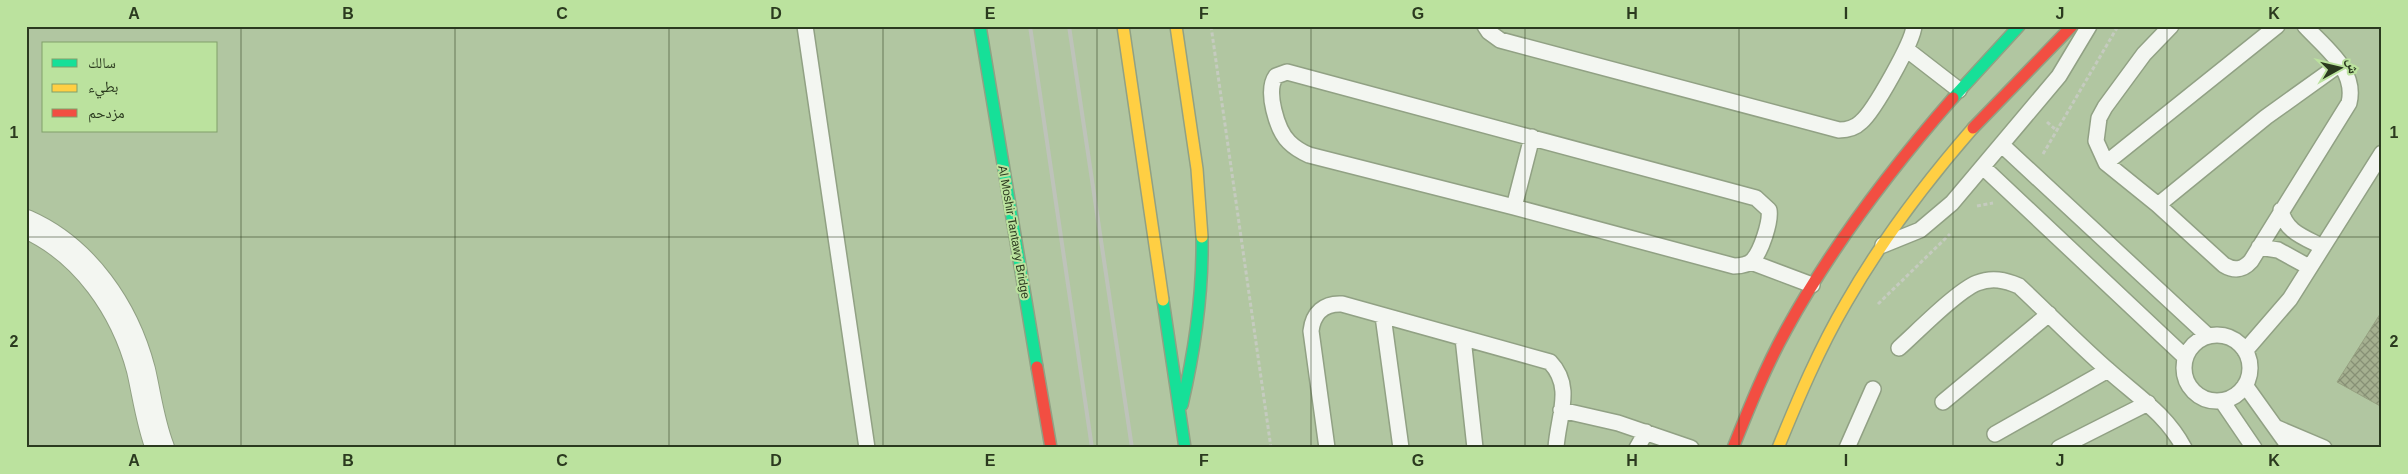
<svg xmlns="http://www.w3.org/2000/svg" width="2408" height="474" font-family="Helvetica,'Noto Naskh Arabic',sans-serif">
  <style>
    .building { fill: url(#building-cross-hatch); stroke: #96a181 }
    .lines { fill: none; stroke-linecap: round; stroke-linejoin: round }
    .lane-casing { stroke: #91a184; stroke-width: 18 }
    .street-casing { stroke: #91a184; stroke-width: 30 }
    .fast-casing { stroke: #91a184; stroke-width: 14 }
    .slow-casing { stroke: #91a184; stroke-width: 14 }
    .jam-casing { stroke: #91a184; stroke-width: 14 }
    .path { stroke: #c5cbbf; stroke-width: 3; stroke-dasharray: 4 2.5; stroke-linecap: butt }
    .lane { stroke: #f3f6f1; stroke-width: 15 }
    .street { stroke: #f3f6f1; stroke-width: 28 }
    .fast { stroke: #16e098; stroke-width: 11 }
    .slow { stroke: #ffcf43; stroke-width: 11 }
    .jam { stroke: #f24e42; stroke-width: 11 }
    .rail { stroke: #bec3ba; stroke-width: 4 }
    .grid { fill: none; stroke: #2b3a1f; stroke-width: 1; stroke-opacity: 0.55 }
    .labels { text-anchor: middle; dominant-baseline: central; stroke-width: 4; stroke-linejoin: round; paint-order: stroke }
    .street-label { font-size: 12px; fill: #2b3a1f; stroke: #bbe29e }
    .neatline { fill: none; stroke: #2b3a1f; stroke-width: 2 }
    .grid-label { font-size: 16px; text-anchor: middle; font-weight: bold; fill: #2b3a1f }
  </style>
  <defs>
    <pattern id="building-cross-hatch" width="8" height="8" patternUnits="userSpaceOnUse" patternTransform="scale(1.25)"><rect width="8" height="8" fill="#a5b090"/><path d="M0 0l8 8M0 8l8-8" fill="none" stroke="#879075"/></pattern>
  </defs>
  <rect width="100%" height="100%" fill="#b1c6a1"/>
  <path class="building" d="M2382 311V407L2337 382Z"/>
  <g class="lines">
    <g class="lane-casing">
      <path id="lane" d="M805 26 867 448
        M1485 26 1489 32 1500 40 1839 130C1848 130 1855 128 1861 122 1874 111 1913 42 1914 26
        M2171 26 2144 54 2105 107 2099 118 2096 141 2106 163 2158 205 2224 265C2234 271 2243 270 2251 261L2349 103C2357 70 2325 48 2305 26
        M1906 49 1959 90
        M1287 72 1756 198 1769 210C1771 222 1761 251 1753 260 1748 265 1741 266 1734 266L1514 207 1309 155C1302 152 1295 148 1289 142 1277 130 1265 91 1276 76Z
        M2002 145 2208 336
        M2106 163 2277 26
        M1984 168 2185 357
        M2158 205 2266 117 2340 64
        M1514 207 1532 137
        M2281 210C2285 231 2303 237 2321 246
        M1883 245 1920 230 1952 203 2059 76 2089 26
        M2259 247 2278 250 2309 267
        M1751 262 1812 285
        M1383 316 1401 448
        M2184 368a33 33 0 1 1 66 0a33 33 0 1 1-66 0Z
        M1463 338 1475 448
        M1899 348C1917 332 1957 291 1977 283 1992 277 2005 280 2019 286 2049 314 2078 344 2109 371 2137 396 2166 414 2184 448
        M2245 351 2290 299 2382 153
        M2245 385 2290 448
        M2222 401 2254 448
        M1943 402 2049 314
        M1561 410 1618 423 1691 448
        M2277 428 2324 448
        M1995 434 2108 370
        M1327 448 1311 331C1313 313 1324 303 1342 304L1550 362C1574 387 1558 416 1556 448
        M1637 448 1646 432
        M1847 448 1873 389
        M2059 448 2148 403"/>
    </g>
    <g class="street-casing">
      <path id="street" d="M26 224C85 250 125 309 141 370 147 396 150 422 160 448"/>
    </g>
    <g class="fast-casing">
      <path id="fast" d="M980 26 1037 367
        M1953 98 2019 26
        M1163 300 1185 448
        M1182 405C1195 349 1203 295 1202 237"/>
    </g>
    <g class="slow-casing">
      <path id="slow" d="M1123 26 1163 300
        M1176 26 1197 169 1202 237
        M1778 448C1798 399 1819 349 1846 303 1882 240 1925 183 1973 128"/>
    </g>
    <g class="jam-casing">
      <path id="jam" d="M1973 128 2072 26
        M1037 367 1051 448
        M1733 448C1749 408 1765 368 1786 330 1832 246 1890 170 1953 98"/>
    </g>
    <path class="path" d="M1211 26 1271 448
      M2047 122 2056 130
      M2043 154 2118 26
      M1977 206 1993 203
      M1878 304 1950 234"/>
    <use href="#lane" class="lane"/>
    <use href="#street" class="street"/>
    <use href="#fast" class="fast"/>
    <use href="#slow" class="slow"/>
    <use href="#jam" class="jam"/>
    <path class="rail" d="M1030 26 1092 448
      M1069 26 1132 448"/>
  </g>
  <path class="grid" d="M241 26V448M455 26V448M669 26V448M883 26V448M1097 26V448M1311 26V448M1525 26V448M1739 26V448M1953 26V448M2167 26V448M26 237H2382"/>
  <g class="labels">
    <g class="street-label">
      <text transform="translate(1014 232) rotate(80)">Al Moshir Tantawy Bridge</text>
    </g>
  </g>
  <rect width="2408" height="474" fill="none" stroke="#bbe29e" stroke-width="55"/>
  <rect x="42" y="42" width="175" height="90" fill="#bbe29e" stroke="#819f6b"/>
  <rect x="52" y="59" width="25" height="8" fill="#16e098" stroke="#819f6b"/>
  <text x="88" y="68" font-size="15" fill="#2b3a1f">سالك</text>
  <rect x="52" y="84" width="25" height="8" fill="#ffcf43" stroke="#819f6b"/>
  <text x="88" y="92" font-size="15" fill="#2b3a1f">بطيء</text>
  <rect x="52" y="109" width="25" height="8" fill="#f24e42" stroke="#819f6b"/>
  <text x="88" y="118" font-size="15" fill="#2b3a1f">مزدحم</text>
  <g transform="translate(2340 68) rotate(82)" stroke="#bbe29e" stroke-width="4" paint-order="stroke">
  <path d="M0-4L9 19L0 12L-9 19Z" fill="#2b3a1f"/>
  <text y="-8" font-size="14" font-weight="bold" text-anchor="middle" fill="#2b3a1f">ش</text>
  </g>
  <rect x="28" y="28" width="2352" height="418" class="neatline"/>
  <g class="grid-label">
    <text x="134" y="19">A</text>
    <text x="348" y="19">B</text>
    <text x="562" y="19">C</text>
    <text x="776" y="19">D</text>
    <text x="990" y="19">E</text>
    <text x="1204" y="19">F</text>
    <text x="1418" y="19">G</text>
    <text x="1632" y="19">H</text>
    <text x="1846" y="19">I</text>
    <text x="2060" y="19">J</text>
    <text x="2274" y="19">K</text>
    <text x="14" y="138">1</text>
    <text x="2394" y="138">1</text>
    <text x="14" y="347">2</text>
    <text x="2394" y="347">2</text>
    <text x="134" y="466">A</text>
    <text x="348" y="466">B</text>
    <text x="562" y="466">C</text>
    <text x="776" y="466">D</text>
    <text x="990" y="466">E</text>
    <text x="1204" y="466">F</text>
    <text x="1418" y="466">G</text>
    <text x="1632" y="466">H</text>
    <text x="1846" y="466">I</text>
    <text x="2060" y="466">J</text>
    <text x="2274" y="466">K</text>
  </g>
</svg>
